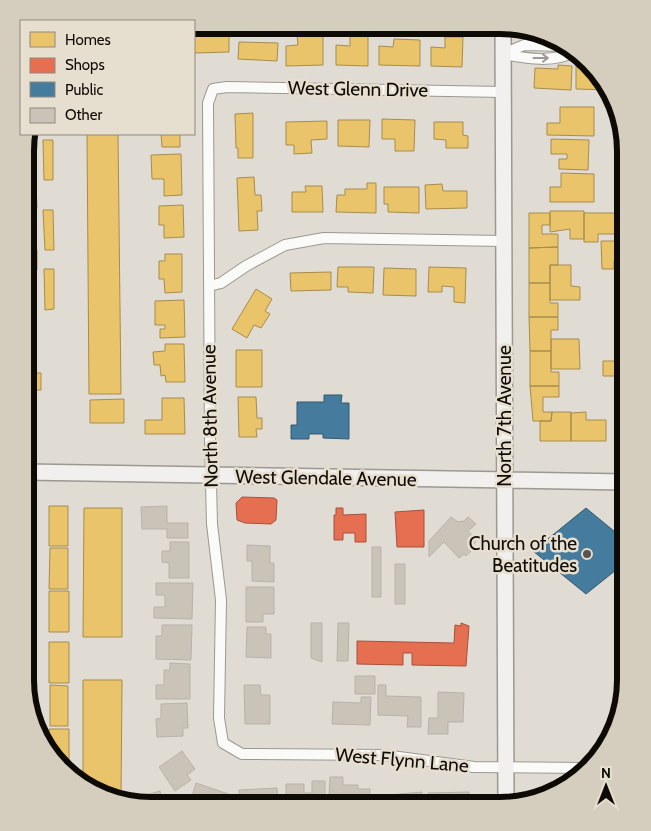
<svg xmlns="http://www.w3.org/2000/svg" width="651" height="831" font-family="Cabin,sans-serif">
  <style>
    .homes { fill: #e9c46a; stroke: #a78c4c }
    .shops { fill: #e76f51; stroke: #a6513a }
    .public { fill: #457b9d; stroke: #345970 }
    .building { fill: #cac4b8; stroke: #b6b3ac }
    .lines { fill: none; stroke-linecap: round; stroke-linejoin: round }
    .street-casing { stroke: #9b9891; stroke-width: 12 }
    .secondary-casing { stroke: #9b9891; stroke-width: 18 }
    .street { stroke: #fafaf9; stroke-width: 10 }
    .secondary { stroke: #f2efef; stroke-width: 15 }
    .oneway { stroke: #9c9a98 }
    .poi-dot { fill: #58544e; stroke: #e6dece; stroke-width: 2 }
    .labels { text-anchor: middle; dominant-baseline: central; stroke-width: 5; stroke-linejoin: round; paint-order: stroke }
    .street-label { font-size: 19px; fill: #0e0b06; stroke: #e6dece }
    .poi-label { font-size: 19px; fill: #0e0b06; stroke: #e6dece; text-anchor: end }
    .rim { fill: none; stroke: #0e0b06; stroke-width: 6 }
  </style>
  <rect width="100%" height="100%" fill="#e0dcd4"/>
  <path class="homes" d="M229 35V52L194 53V36Z
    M350 35H368V66L336 65V45L350 46Z
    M297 36H323V65L286 66V46L298 45Z
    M445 37H463L462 67 431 66V47L445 48Z
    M394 39 420 40V66L379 65V46L393 47Z
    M239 42 278 43 277 61 238 59Z
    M576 64 588 65 609 90 576 89Z
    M558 65 572 66 571 90 534 88 535 68 558 69Z
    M560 107H594V136L547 135V123H560Z
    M253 113V158H238V148H236L235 114Z
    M382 119 415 120 414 151H395V139H382Z
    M338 120H370L369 147 338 146Z
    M327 121V139L311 140 312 153 294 154V145H286V122Z
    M434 122H463V135L468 136V148H446V140L434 139Z
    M616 130H621L626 150V165H616Z
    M32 134V176H26V135Z
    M87 134H118L121 394H89Z
    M161 134H180V147H162Z
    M551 139 589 140 588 170 559 169V159H567V154H551Z
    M43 140H53V180H44Z
    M181 154 182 195 164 196V179H152L151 155Z
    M618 165H626V199H619Z
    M561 173 594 174V202H550V187H561Z
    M254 177 255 195H261L262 211H257L258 230 239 231 237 178Z
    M367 183H376V213L336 212 337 195H345V189H367Z
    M442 184 443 191H467V208L426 209 425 185Z
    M305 186H322L323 212H292V192H306Z
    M36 187 37 208 26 209V188Z
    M384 187H419V213L388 212V204H384Z
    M183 205 184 237 164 238V225H159V206Z
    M619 206H626V241H619Z
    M43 210H53L54 250H45Z
    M550 211H584V239H570V229L550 232Z
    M529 213H550V225H542V234H558V247L529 248Z
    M584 213H619V234H598V242H584Z
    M601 241H626V261H614V269H602Z
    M558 247V265H550V283H529V248Z
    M26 250H37V270H26Z
    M165 254H182V292L165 293 164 279H159V261H165Z
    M550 265H571V286L580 287V300H550Z
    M338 267H374L373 293 348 292V287H337Z
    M429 267 466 268 465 303 454 302V287L442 286V292H428Z
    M384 268 416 269V296L383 295Z
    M44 269H54V309L45 310Z
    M331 272V290L291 291 290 273Z
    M26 275H33V295H26Z
    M529 283H550V303H558V317H529Z
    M256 289 272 299 265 311 270 314 261 328 254 325 247 338 232 329Z
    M184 300 185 337 160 338V329H165V325H155V301Z
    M529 317H558V330H551V351H530Z
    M26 339 34 340 33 360H26Z
    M551 339H579L580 369H551Z
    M165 344H184L185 382H166L165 375 161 376 160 365H154L153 352 165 351Z
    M236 350H262V387H236Z
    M530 351H551V372H559V386H530Z
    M603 361H618V376H603Z
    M26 373H41V390H26Z
    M530 386H559V397H543V412H552L551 421H533Z
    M238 397H256L257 418H262V429H256L257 437H239Z
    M162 398H184L185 434H145V420H162Z
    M124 399V423H90V400Z
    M552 412H571V441H540V421H551Z
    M586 412V420H606V441H571V413Z
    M36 505V546H25V506Z
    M49 506H68V546H49Z
    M84 508H122V637H83Z
    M25 548H35L36 589H25Z
    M50 548H68V589H49Z
    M25 591H36V632H25Z
    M49 591H69V632H49Z
    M25 642H36V683H26Z
    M49 642H69V683H49Z
    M83 680H122L121 800 83 786Z
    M36 685V726L26 686Z
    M50 685 68 686V726H50Z
    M49 729H69V770L49 749Z"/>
  <path class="shops" d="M242 497 274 498 277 500 276 520 271 524 245 523 237 520 236 503Z
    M336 508H343V515L366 514V542H355V533H343V540H334V515H336Z
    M424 510V547H397L395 512Z
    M461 623 469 626 466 666 412 665V653H403V665L357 664V641L454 643 455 625 461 626Z"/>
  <path class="public" d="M324 395H342L341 403H349V439L323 438V434H309V439H291V425H297V402H324Z
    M586 508 626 541V562L586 594 533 551Z"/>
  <path class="building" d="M167 506V523H188V538H167V529H142L141 507Z
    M620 507H626V527H620Z
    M451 517 458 522 464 521 468 517 476 524 468 531 475 538 473 540 476 542 472 546 474 548 466 556 464 554 459 558 444 542 429 557V541Z
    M170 542H189V578H169V563L162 562V551H170Z
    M247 545 270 546V563H274V582L252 581V561H247Z
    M372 547H381V597H372Z
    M395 564H405V604H395Z
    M156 583H193L192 619 154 618V607H165V595H156Z
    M246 587H274V614H263V622H246Z
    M311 623H322V662L311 658Z
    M338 623H349L348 661H337Z
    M162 625H192L191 660 156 659V636H162Z
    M247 627H266V634H271V658L246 657Z
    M170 663 190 664V699H156V685H164V670H170Z
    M355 676H375V694H355Z
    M244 685H260L261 695H270V724H245Z
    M378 685H386V696L421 697V727H407L408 716 378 715Z
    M438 692 464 693 463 722H448V734H428L429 718H438Z
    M361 697H371L370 725 332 724 333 702 361 703Z
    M187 703 188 728H183V736L157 737 156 719 161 718V704Z
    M182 751 195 769 187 775 191 780 175 791 159 767Z
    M330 777H343V785H358V789H370L369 806H333V796H329Z
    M312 781H325V805H286V784H304V793H312Z
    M196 783 234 796 231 805H180L182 797 191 800Z
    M277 788 278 804 240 805 239 790Z
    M160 791 163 801 150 805 147 795Z
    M422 792V806H378V796Z
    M469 792V806H428V793Z"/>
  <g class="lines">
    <g class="street-casing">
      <path id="street" d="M503 54C528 59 554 63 577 51
        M503 54 524 45 564 46
        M503 92 227 87 213 89 208 103 210 441 212 524 221 600 219 718 223 743 242 754 384 755 474 767 585 768
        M209 286 221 283 246 266 285 245 324 238 503 241"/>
    </g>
    <g class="secondary-casing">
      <path id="secondary" d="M503 26 506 805
        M25 472 626 482"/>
    </g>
    <use href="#street" class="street"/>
    <use href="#secondary" class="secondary"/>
  </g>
  <defs><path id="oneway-shaft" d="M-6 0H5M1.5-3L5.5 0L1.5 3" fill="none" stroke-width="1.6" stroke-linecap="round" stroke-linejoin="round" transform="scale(1.25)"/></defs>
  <use class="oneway" href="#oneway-shaft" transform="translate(541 58)"/>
  <circle class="poi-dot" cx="587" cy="554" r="5"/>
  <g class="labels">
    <g class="street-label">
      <text transform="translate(358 89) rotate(1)">West Glenn Drive</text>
      <text transform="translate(210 416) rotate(-91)">North 8th Avenue</text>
      <text transform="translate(504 416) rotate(-90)">North 7th Avenue</text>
      <text transform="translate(326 478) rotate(1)">West Glendale Avenue</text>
      <text transform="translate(402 760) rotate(5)">West Flynn Lane</text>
    </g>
    <g class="poi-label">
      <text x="577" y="543">Church of the<tspan x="577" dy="22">Beatitudes</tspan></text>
    </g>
  </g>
  <path d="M0 0H651V831H0ZM151 34H500A117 117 0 0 1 617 151V680A117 117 0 0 1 500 797H151A117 117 0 0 1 34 680V151A117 117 0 0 1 151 34Z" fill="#d5cdbe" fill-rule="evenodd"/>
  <path class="rim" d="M151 34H500A117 117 0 0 1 617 151V680A117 117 0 0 1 500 797H151A117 117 0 0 1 34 680V151A117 117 0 0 1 151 34Z"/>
  <rect x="20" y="20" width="175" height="115" fill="#e6dece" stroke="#908a7e"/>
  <rect x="30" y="32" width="25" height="15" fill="#e9c46a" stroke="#908a7e"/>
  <text x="65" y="45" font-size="15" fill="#0e0b06">Homes</text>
  <rect x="30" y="58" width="25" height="15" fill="#e76f51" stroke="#908a7e"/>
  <text x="65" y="70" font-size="15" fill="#0e0b06">Shops</text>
  <rect x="30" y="82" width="25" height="15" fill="#457b9d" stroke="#908a7e"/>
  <text x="65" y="95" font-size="15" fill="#0e0b06">Public</text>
  <rect x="30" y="108" width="25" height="15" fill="#cac4b8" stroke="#908a7e"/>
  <text x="65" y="120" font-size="15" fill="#0e0b06">Other</text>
  <g transform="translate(606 786)" stroke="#e6dece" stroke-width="4" paint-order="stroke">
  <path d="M0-4L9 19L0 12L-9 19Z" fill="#0e0b06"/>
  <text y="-8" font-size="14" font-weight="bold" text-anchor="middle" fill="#0e0b06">N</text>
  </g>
</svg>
